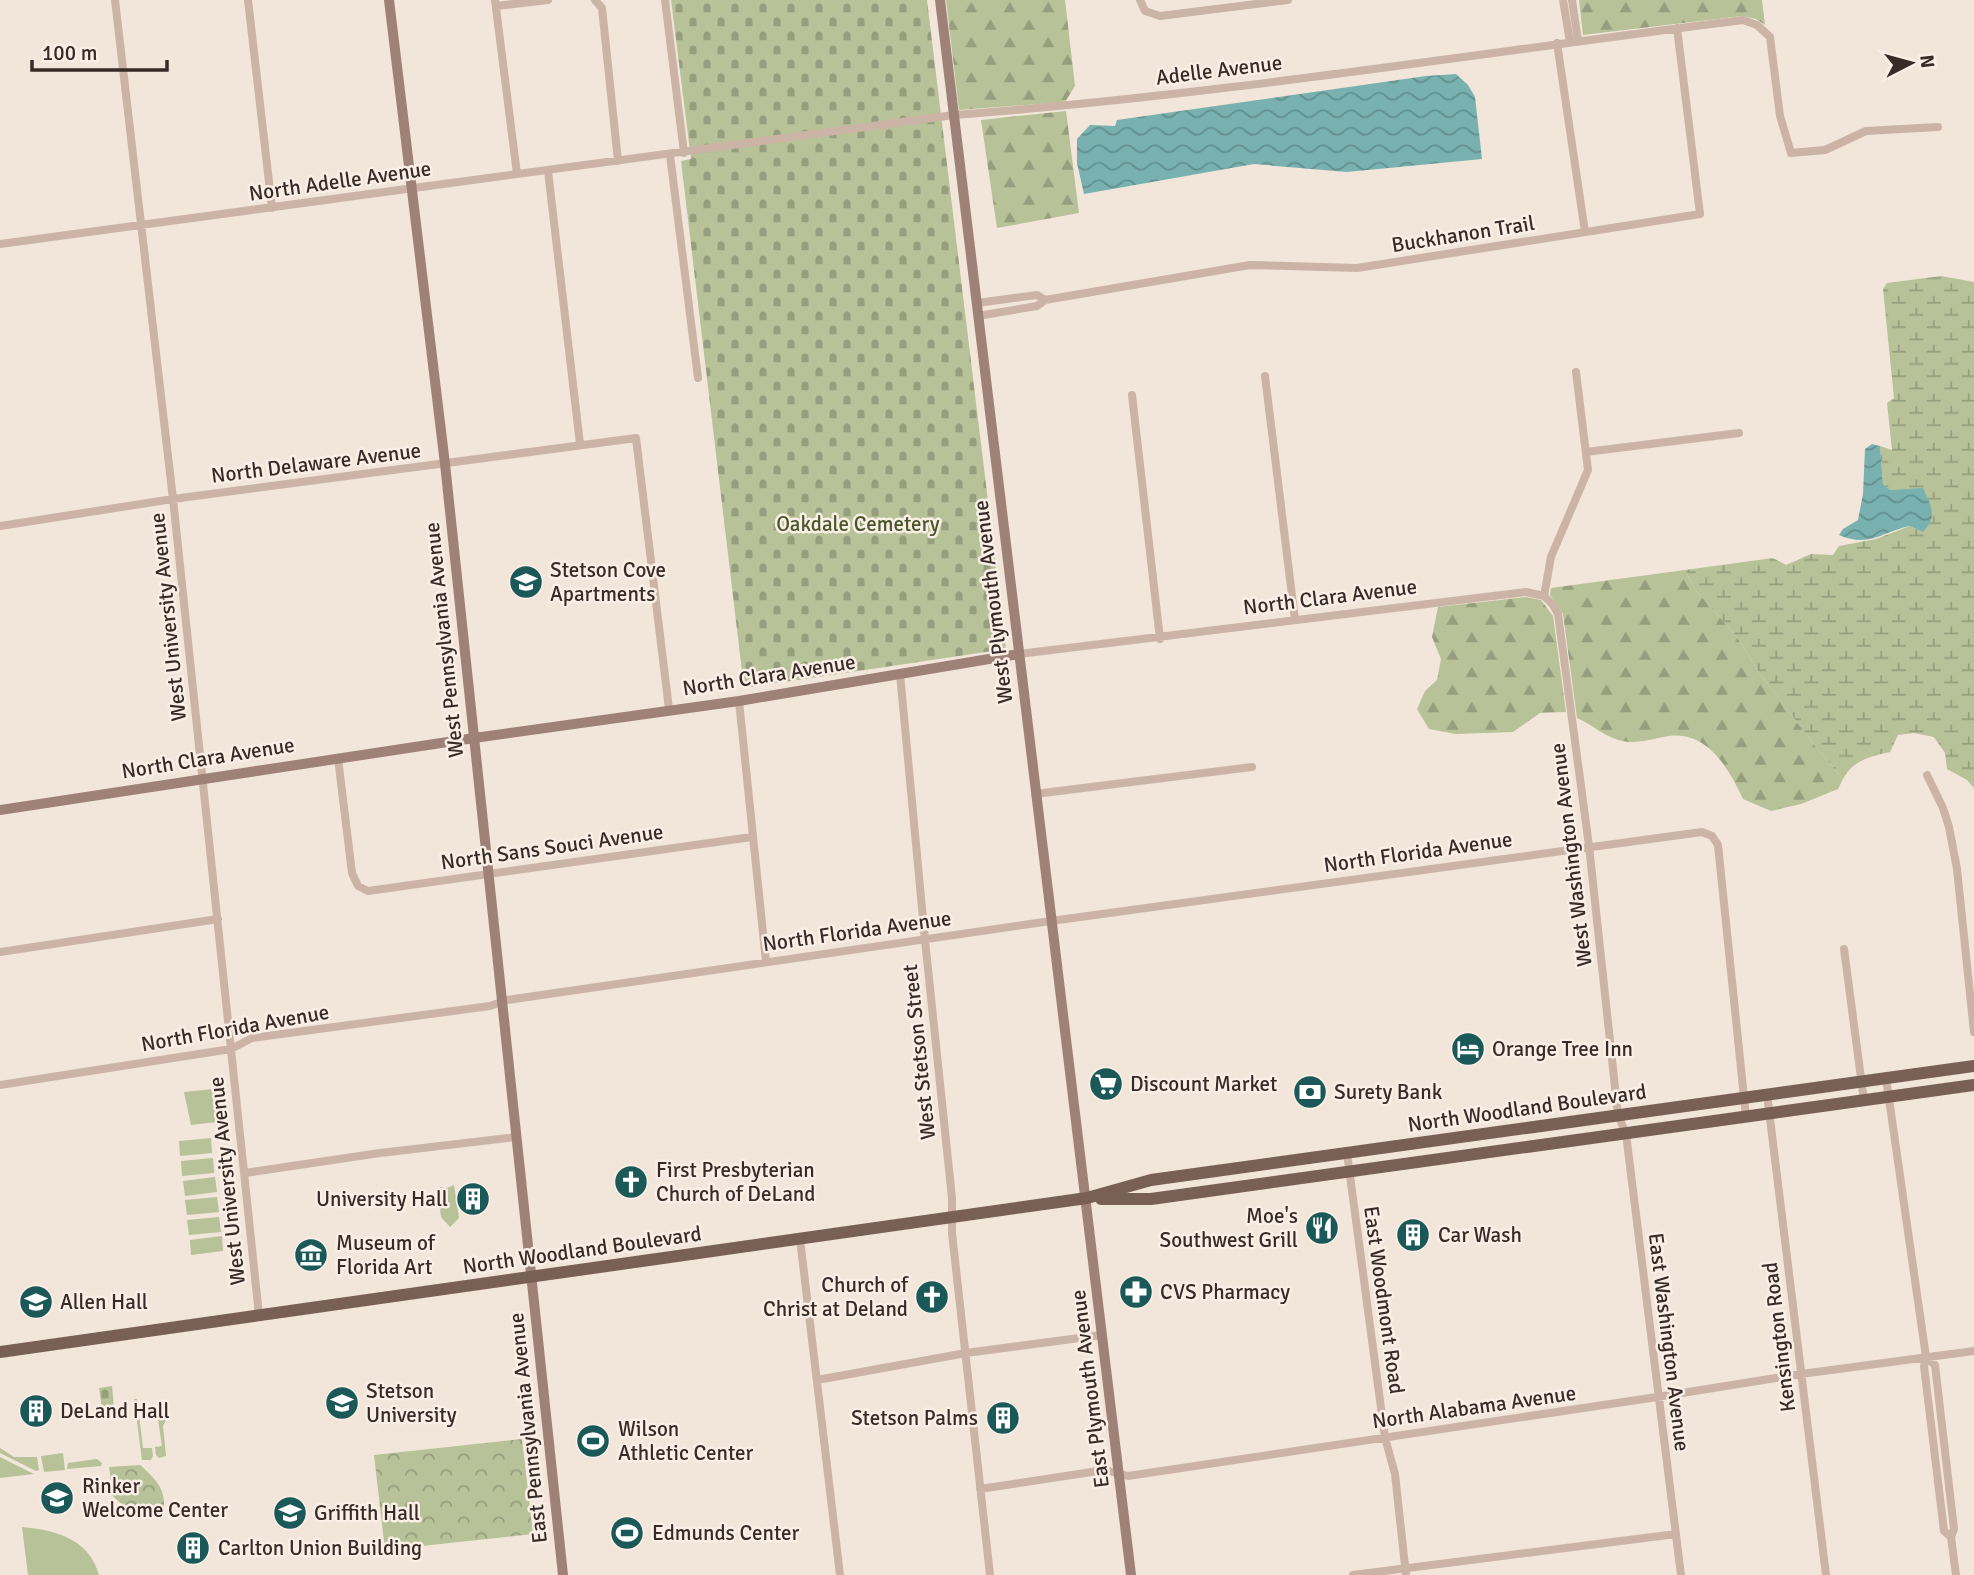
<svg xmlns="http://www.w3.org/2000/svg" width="1974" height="1575" font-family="Signika,sans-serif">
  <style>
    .grass { fill: #b7c299 }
    .forest { fill: url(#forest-firs) }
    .wetland { fill: url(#wetland-marsh) }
    .cemetery { fill: url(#cemetery-stones) }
    .park { fill: url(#park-crowns) }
    .water { fill: url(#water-waves) }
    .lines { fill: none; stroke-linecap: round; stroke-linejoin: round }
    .street { stroke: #cbb4a5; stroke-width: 8 }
    .secondary { stroke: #9f8277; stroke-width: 10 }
    .primary { stroke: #796057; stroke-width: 12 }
    .labels { text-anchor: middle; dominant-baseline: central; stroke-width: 5; stroke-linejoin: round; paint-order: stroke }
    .street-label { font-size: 21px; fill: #362b27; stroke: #faefe6 }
    .park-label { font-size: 21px; fill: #49562a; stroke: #faefe6 }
    .poi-label { font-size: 21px; fill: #362b27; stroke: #faefe6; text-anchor: start }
  </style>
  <defs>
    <pattern id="forest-firs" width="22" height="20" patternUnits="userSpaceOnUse" patternTransform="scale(1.75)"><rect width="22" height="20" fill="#b7c299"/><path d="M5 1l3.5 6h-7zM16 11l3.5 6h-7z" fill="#969e7d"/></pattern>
    <pattern id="wetland-marsh" width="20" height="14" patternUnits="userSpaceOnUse" patternTransform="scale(1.75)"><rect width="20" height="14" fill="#b7c299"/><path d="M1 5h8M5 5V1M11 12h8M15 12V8" fill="none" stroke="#969e7d"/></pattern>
    <pattern id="cemetery-stones" width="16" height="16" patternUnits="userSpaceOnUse" patternTransform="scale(1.75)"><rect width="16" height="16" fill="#b7c299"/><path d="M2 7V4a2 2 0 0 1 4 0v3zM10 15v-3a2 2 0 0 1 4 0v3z" fill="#969e7d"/></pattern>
    <pattern id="park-crowns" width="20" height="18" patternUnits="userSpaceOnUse" patternTransform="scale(1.75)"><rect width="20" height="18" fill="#b7c299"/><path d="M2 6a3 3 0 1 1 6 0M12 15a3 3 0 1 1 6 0" fill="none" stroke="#969e7d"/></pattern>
    <pattern id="water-waves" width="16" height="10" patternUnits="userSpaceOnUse" patternTransform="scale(1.75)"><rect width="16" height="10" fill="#78b1af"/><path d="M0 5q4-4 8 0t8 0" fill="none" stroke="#63908e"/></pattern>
  </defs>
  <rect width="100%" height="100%" fill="#f2e5da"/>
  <path class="grass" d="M213 1089 217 1122 191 1125 184 1092Z
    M211 1138 212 1153 180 1156 179 1141Z
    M213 1158 214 1173 182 1176 181 1161Z
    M215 1177 217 1192 185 1196 183 1181Z
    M454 1185 459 1218 450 1227 441 1217 438 1190 440 1187 447 1188Z
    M217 1197 219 1212 187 1215 185 1200Z
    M219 1217 221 1232 189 1235 187 1220Z
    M222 1236 223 1251 191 1255 190 1240Z
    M134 1399H137L143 1448H152L153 1456 151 1460H142Z
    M157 1413 167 1418 163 1426 166 1456 159 1458 156 1455 155 1447 162 1446Z
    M0 1448 14 1457H37L39 1470 36 1471 0 1453Z
    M63 1453 65 1470 44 1472 41 1456Z
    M0 1457 34 1474 0 1478Z
    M97 1459 102 1463 101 1466 67 1469 68 1463Z
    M22 1527C54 1530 89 1538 99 1575H28Z"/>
  <path class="forest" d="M946 0H1065L1075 86 1065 102 959 110Z
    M1579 0H1762L1765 25 1756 19 1742 16 1583 35Z
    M1066 111 1079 213 997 228 981 120Z
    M1685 570 1695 589 1737 637 1758 671 1816 747 1843 779 1838 789 1801 804 1771 811 1743 799C1729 769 1708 731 1669 736 1657 738 1644 742 1631 742 1608 741 1597 727 1577 718L1563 614 1550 595 1551 588Z
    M1526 597 1541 600 1553 616 1566 712 1540 713 1513 732 1456 734 1429 729 1417 709 1425 691 1437 680 1441 659 1432 637 1438 607Z"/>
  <path class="wetland" d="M1941 276 1974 282V788L1967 780 1947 769 1945 753 1934 737 1914 733 1898 735 1890 752C1871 756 1853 760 1843 779L1816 747 1758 671 1737 637 1695 589 1685 570 1773 558 1786 565 1811 554 1833 555 1839 546 1876 539 1910 526 1923 532V489L1890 490 1883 484 1880 446 1892 450 1887 403 1894 398 1883 289 1887 283Z"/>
  <path class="cemetery" d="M671 0H927L1006 649 744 688 681 161 691 159Z
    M112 1386 114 1407 102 1409 99 1388Z"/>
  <path class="park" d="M522 1439 533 1534 385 1550 374 1455Z
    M140 1465C156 1479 166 1489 164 1511L156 1518C136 1516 123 1507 110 1493L111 1482 109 1467Z"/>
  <path class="water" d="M1456 74 1468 85 1475 97 1482 159 1347 172 1254 164 1084 194 1077 163V139L1090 125 1115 126 1117 120 1426 76Z
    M1872 444 1880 446 1883 484 1890 490 1923 488C1931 506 1938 516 1923 532L1910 526C1881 532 1870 548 1839 535L1843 529 1858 520 1863 494 1865 449Z"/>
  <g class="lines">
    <path class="street" d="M115 0 173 499 259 1315
      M248 0 272 208
      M495 0 517 174
      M595 0 602 8 618 161
      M665 0 684 153
      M1140 0 1145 11 1160 16 1288 0
      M1563 0 1570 42
      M1572 0 1578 41
      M496 6 548 0
      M1557 43 1585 232
      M670 155 698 378
      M548 171 580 444
      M0 244 954 115C1218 95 1480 53 1743 20L1757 25 1770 37 1780 116 1791 153 1825 150 1866 131 1938 127
      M977 303 1037 295 1045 300
      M978 316 1037 306 1045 300 1250 265 1357 268 1700 214 1677 28
      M1265 376 1295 620
      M1132 395 1160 639
      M1586 452 1739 433
      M0 526 173 499 636 438 669 709
      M1544 596 1553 605 1558 614 1589 846 1618 1115 1626 1134 1681 1575
      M1544 596 1551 557 1588 470 1576 372
      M1019 654 1526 592 1544 596
      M900 674 925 940 952 1198V1233L990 1575
      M739 701 766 962
      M338 758 352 873 358 886 368 891 752 837
      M1927 775 1943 808 1949 827 1957 869 1974 1032
      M1035 794 1252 767
      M1844 949 1864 1101
      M0 952 218 919
      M1886 1078 1926 1357 1924 1366 1944 1531 1951 1537
      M0 1085 231 1049 252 1038 490 1006 507 1000 1051 921 1702 832 1712 836 1718 845 1746 1117
      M1767 1094 1826 1575
      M1347 1153 1385 1438 1395 1474 1406 1575
      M245 1173 380 1153 516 1137
      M800 1239 840 1575
      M1926 1357 1935 1365 1954 1529 1951 1537 1956 1575
      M817 1380 966 1353 1102 1335
      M980 1489 1105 1470 1128 1476 1657 1397 1801 1374 1974 1351
      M1353 1575 1676 1534"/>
    <path class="secondary" d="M389 0 445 464 563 1575
      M940 0 1131 1575
      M0 810 474 738 739 701 1019 654"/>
    <path class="primary" d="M1101 1199H1151L1974 1085
      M0 1352 1087 1198 1151 1180 1974 1066"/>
  </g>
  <defs>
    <g id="university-disc" transform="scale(1.75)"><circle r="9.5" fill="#1b5959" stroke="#faefe6"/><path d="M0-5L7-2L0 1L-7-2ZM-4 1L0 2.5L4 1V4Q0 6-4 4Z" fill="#fff"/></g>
    <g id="hotel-disc" transform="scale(1.75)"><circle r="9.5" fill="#1b5959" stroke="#faefe6"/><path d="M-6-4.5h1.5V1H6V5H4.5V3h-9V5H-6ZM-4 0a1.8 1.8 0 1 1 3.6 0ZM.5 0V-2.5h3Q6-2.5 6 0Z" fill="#fff"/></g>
    <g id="supermarket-disc" transform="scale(1.75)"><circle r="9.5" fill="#1b5959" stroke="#faefe6"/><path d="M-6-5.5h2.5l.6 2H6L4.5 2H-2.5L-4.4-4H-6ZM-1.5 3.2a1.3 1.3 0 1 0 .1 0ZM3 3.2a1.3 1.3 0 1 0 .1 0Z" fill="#fff"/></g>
    <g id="bank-disc" transform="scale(1.75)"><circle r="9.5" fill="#1b5959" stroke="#faefe6"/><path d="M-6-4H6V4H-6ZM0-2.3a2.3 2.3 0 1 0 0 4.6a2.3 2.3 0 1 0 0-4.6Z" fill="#fff"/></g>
    <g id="church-disc" transform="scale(1.75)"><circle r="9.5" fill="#1b5959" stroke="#faefe6"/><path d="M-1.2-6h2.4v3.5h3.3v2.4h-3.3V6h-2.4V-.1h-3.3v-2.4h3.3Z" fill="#fff"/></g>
    <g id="building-disc" transform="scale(1.75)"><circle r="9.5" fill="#1b5959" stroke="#faefe6"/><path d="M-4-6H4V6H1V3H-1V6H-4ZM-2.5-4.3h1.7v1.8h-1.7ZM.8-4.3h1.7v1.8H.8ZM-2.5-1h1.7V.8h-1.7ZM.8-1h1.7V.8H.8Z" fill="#fff"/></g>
    <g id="restaurant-disc" transform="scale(1.75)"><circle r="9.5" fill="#1b5959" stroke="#faefe6"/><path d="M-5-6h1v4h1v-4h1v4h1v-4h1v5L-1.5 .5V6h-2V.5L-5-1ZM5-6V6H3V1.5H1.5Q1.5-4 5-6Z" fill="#fff"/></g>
    <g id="museum-disc" transform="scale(1.75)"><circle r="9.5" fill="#1b5959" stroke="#faefe6"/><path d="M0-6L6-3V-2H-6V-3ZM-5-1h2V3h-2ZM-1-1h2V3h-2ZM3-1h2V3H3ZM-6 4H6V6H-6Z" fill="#fff"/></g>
    <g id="pharmacy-disc" transform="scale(1.75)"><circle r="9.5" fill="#1b5959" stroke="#faefe6"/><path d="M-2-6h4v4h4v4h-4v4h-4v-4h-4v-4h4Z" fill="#fff"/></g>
    <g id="stadium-disc" transform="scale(1.75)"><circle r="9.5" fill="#1b5959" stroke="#faefe6"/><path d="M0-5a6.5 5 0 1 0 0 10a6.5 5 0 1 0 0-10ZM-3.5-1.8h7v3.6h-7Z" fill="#fff"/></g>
  </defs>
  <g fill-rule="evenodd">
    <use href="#university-disc" x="526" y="582"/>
    <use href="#hotel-disc" x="1468" y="1049"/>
    <use href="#supermarket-disc" x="1106" y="1084"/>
    <use href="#bank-disc" x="1310" y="1092"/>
    <use href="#church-disc" x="631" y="1182"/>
    <use href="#building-disc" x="473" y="1199"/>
    <use href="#restaurant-disc" x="1322" y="1228"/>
    <use href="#building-disc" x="1413" y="1235"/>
    <use href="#museum-disc" x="311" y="1255"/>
    <use href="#pharmacy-disc" x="1136" y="1292"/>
    <use href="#church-disc" x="932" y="1297"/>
    <use href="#university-disc" x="36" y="1302"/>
    <use href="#university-disc" x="342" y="1403"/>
    <use href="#building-disc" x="36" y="1411"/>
    <use href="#building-disc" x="1003" y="1418"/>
    <use href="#stadium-disc" x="593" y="1441"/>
    <use href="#university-disc" x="57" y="1498"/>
    <use href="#university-disc" x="290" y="1513"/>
    <use href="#stadium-disc" x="627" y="1533"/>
    <use href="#building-disc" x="193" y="1548"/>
  </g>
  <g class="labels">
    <g class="street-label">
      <text transform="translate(1219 70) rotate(-7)">Adelle Avenue</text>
      <text transform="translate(340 181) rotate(-8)">North Adelle Avenue</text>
      <text transform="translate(1463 234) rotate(-9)">Buckhanon Trail</text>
      <text transform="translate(316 463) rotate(-7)">North Delaware Avenue</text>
      <text transform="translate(1330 597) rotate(-7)">North Clara Avenue</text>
      <text transform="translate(993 602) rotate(-97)">West Plymouth Avenue</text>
      <text transform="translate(168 617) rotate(-96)">West University Avenue</text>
      <text transform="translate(444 640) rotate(-96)">West Pennsylvania Avenue</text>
      <text transform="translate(769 675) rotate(-9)">North Clara Avenue</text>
      <text transform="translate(208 758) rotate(-9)">North Clara Avenue</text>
      <text transform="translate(552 847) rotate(-8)">North Sans Souci Avenue</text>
      <text transform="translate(1418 852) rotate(-8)">North Florida Avenue</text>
      <text transform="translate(1571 855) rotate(-97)">West Washington Avenue</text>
      <text transform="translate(857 931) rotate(-8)">North Florida Avenue</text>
      <text transform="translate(235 1028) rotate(-10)">North Florida Avenue</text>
      <text transform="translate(919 1052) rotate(-96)">West Stetson Street</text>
      <text transform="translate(1527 1108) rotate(-8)">North Woodland Boulevard</text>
      <text transform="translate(227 1181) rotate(-96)">West University Avenue</text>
      <text transform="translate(582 1250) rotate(-8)">North Woodland Boulevard</text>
      <text transform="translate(1384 1300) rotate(82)">East Woodmont Road</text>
      <text transform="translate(1779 1337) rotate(-97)">Kensington Road</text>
      <text transform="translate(1669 1342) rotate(83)">East Washington Avenue</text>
      <text transform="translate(1090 1389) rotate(-97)">East Plymouth Avenue</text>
      <text transform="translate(1474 1407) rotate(-8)">North Alabama Avenue</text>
      <text transform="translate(528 1428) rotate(-96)">East Pennsylvania Avenue</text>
    </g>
    <g class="park-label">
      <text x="858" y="524">Oakdale Cemetery</text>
    </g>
    <g class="poi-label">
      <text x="550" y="570">Stetson Cove<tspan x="550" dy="24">Apartments</tspan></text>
      <text x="1492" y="1049">Orange Tree Inn</text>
      <text x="1130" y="1084">Discount Market</text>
      <text x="1334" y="1092">Surety Bank</text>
      <text x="656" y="1170">First Presbyterian<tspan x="656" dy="24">Church of DeLand</tspan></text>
      <text x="448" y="1199" text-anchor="end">University Hall</text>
      <text x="1298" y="1216" text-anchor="end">Moe's<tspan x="1298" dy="24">Southwest Grill</tspan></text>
      <text x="1438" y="1235">Car Wash</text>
      <text x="336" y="1243">Museum of<tspan x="336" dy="24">Florida Art</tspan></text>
      <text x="908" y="1285" text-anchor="end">Church of<tspan x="908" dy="24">Christ at Deland</tspan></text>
      <text x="1160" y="1292">CVS Pharmacy</text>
      <text x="60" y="1302">Allen Hall</text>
      <text x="366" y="1391">Stetson<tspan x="366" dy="24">University</tspan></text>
      <text x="60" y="1411">DeLand Hall</text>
      <text x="978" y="1418" text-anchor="end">Stetson Palms</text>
      <text x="618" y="1429">Wilson<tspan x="618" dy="24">Athletic Center</tspan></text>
      <text x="82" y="1486">Rinker<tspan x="82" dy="24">Welcome Center</tspan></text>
      <text x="314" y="1513">Griffith Hall</text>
      <text x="652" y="1533">Edmunds Center</text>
      <text x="218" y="1548">Carlton Union Building</text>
    </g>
  </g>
  <g transform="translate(1911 63) rotate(84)" stroke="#faefe6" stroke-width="5" paint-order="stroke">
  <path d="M0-5L12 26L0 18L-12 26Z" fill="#362b27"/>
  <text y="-10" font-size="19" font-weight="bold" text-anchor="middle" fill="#362b27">N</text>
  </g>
  <path d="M32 60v10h135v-10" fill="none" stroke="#362b27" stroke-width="3.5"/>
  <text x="42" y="60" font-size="21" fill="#362b27" stroke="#faefe6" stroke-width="5" paint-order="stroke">100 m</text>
</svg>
